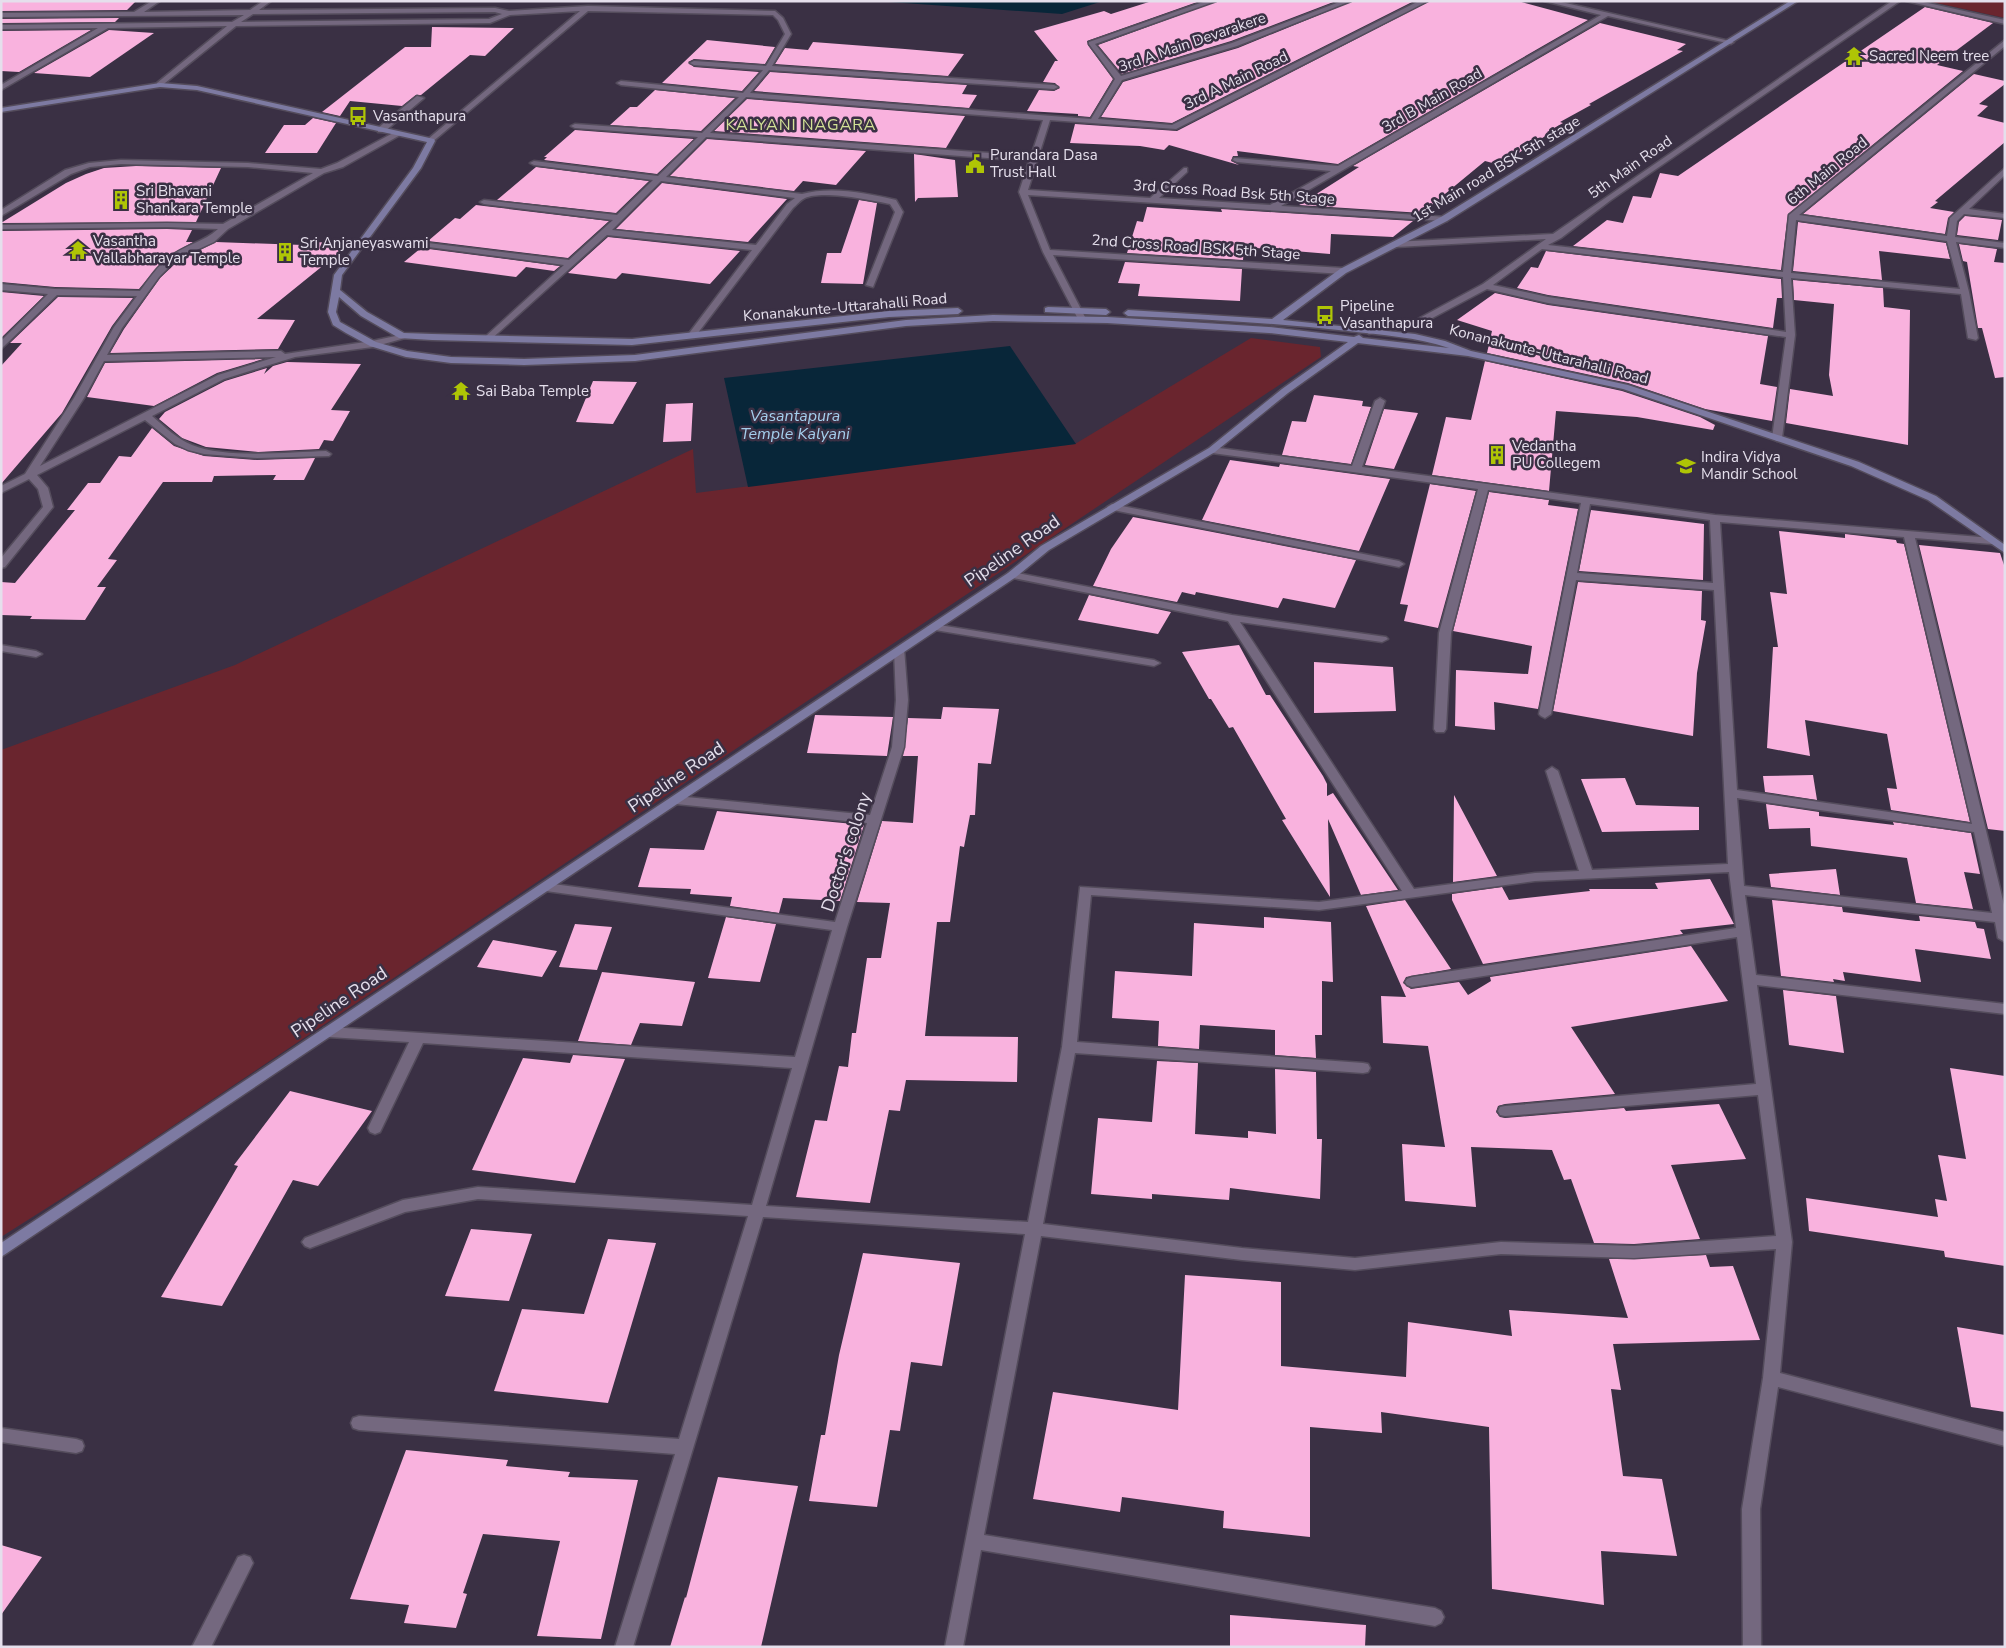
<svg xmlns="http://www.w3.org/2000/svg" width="2006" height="1648" font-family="'Nunito Sans',sans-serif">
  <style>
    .green { fill: #6a252e }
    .water { fill: #082639 }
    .building { fill: #f9b2de }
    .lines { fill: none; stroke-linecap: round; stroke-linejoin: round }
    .street-casing { stroke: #544c5c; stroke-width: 3 }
    .secondary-casing { stroke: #544c5c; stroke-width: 3 }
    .street { fill: #74687f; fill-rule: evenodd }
    .secondary { fill: #7d7aa2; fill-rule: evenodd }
    .labels { text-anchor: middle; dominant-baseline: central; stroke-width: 5; stroke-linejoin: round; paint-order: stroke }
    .far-street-label { font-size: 15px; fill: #e5dfec; stroke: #3a3044 }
    .far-poi-label { font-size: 15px; fill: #e5dfec; stroke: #3a3044; text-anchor: start }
    .far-neighbourhood-label { font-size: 16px; letter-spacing: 1px; fill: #d3e296; stroke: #3a3044 }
    .far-water-label { font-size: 16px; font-style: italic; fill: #a5cfed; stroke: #3a3044 }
    .street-label { font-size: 18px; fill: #e5dfec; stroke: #3a3044 }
  </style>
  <rect width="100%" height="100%" fill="#3a3044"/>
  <path class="green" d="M1927 1H2005V18Z
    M1251 338 1320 347 1321 357 113 1166 1 1237V750L235 665 693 449 696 493 1075 444Z"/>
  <path class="water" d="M875 1H1103L1062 14Z
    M1010 346 1076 444 748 487 724 378Z"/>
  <path class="building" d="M1 1H136L127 10 1 11Z
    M1152 1H1200L1087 41 1088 45 1113 79 1090 117 1078 116V114L1027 111 1039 90 1054 91 1060 88 1055 83 1043 82 1055 61H1058L1034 31 1104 11 1111 14Z
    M1218 1H1336L1231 41 1122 74 1098 45Z
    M1353 1H1414L1172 123 1101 117 1123 82 1238 48Z
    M1430 1H1518L1588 20 1338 164 1237 151 1238 156H1233L1231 161 1239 165 1169 145 1164 150 1140 146 1070 143 1075 124 1177 131Z
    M1925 7 1993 23 1937 65 1963 71 1788 214 1781 270 1573 246 1607 220 1623 223 1633 196 1651 198 1660 173 1678 176Z
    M119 18 115 22 1 23V19Z
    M1600 23 1686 44 1677 50 1683 51 1589 104 1591 105 1560 122 1563 123 1547 132 1550 133 1500 165 1485 161 1422 213 1299 205 1359 167 1353 166Z
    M432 27 514 28 485 56 470 55 421 95H416L402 106 350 101 340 116 322 112 405 47H431Z
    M91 30 19 72 1 71V31Z
    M109 30 154 33 90 77 34 73Z
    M707 40 775 47 765 64 694 59 688 62 694 67 759 72 742 91 662 83Z
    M813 42 905 49 964 54 948 76 775 64 785 48 808 50Z
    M770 72 967 85 962 94 977 95 969 108 754 91Z
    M1974 74 2005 81V84L1979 104 1988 106 1977 116 2005 123V142L1935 201 1938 202 1930 208 1954 212 1948 218 1945 234 1803 214Z
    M655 90 735 98 701 131 610 125 630 107H637Z
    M747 99 965 116 946 148 714 131Z
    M313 118 336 123 317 153H265L284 125H305Z
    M575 130 694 139 657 174 544 160 547 157H544Z
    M707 139 866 151 836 185 803 181 794 191 670 176Z
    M914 154 955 160 958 197 918 198 915 202Z
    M136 166 221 168 196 222 1 223 66 183 86 174 104 168Z
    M536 167 649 181 616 213 497 200Z
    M662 183 787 199 748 242 616 229Z
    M859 200 877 203 863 284 821 283 827 253H841Z
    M476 205 484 206 609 221 568 258 428 241 455 218 460 219Z
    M1147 207 1222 212 1221 209 1413 221 1393 237 1331 234 1330 254 1244 247 1243 260 1127 253 1137 221 1143 222Z
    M1965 216 2002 220 1998 240 1957 235 1959 222Z
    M1798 222 1946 243 1950 259 1879 251 1882 280 1793 271Z
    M167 229 192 230 186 242H193L165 258 139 289 55 287 1 282V231Z
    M608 237 740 251 710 284 622 273 616 279 568 273Z
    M216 242 303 245 307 242 351 243 257 319 295 320 278 349 110 353 124 329 160 278 178 261Z
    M1959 244 1997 249 1994 262 2005 263V377L1995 378 1982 328H1978L1967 262 1963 261Z
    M421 248 560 266 554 271 526 267 516 277 404 262Z
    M1546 251 1781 279 1782 298H1777L1773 328 1548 295 1517 288 1531 267 1538 268Z
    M1125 262 1242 269 1240 301 1138 296 1140 284 1118 283Z
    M1793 280 1883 288 1884 307 1910 310 1908 445 1786 423 1790 389 1833 396 1829 375 1834 304 1794 300Z
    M1 292 44 296 1 338Z
    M1495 293 1548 305 1768 336 1760 384 1777 387 1772 421 1705 409 1628 383 1487 353 1492 331 1457 320Z
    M58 297 133 298 112 326 62 413 1 484V366L22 343H10Z
    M263 359 217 373 154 406 87 397 105 363Z
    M1485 361 1622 391 1700 417 1715 425 1713 430 1637 417 1556 411 1549 491 1432 475 1446 417 1471 420Z
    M287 362 361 364 331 410 350 411 333 441 324 440 319 449 258 452 206 447 182 438 159 419 165 412 225 381 267 368 264 374 273 366Z
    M593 381 637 382 613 424 576 422Z
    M1314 395 1363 401 1362 406 1371 407 1351 464 1282 455 1292 421 1306 422Z
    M693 403 691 441 663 442 666 404Z
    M1384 409 1418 413 1394 469 1365 465Z
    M152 428 174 446 204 456 257 460 315 458 304 480H273L276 475 214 476 212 482H163L108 559 117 560 97 587H106L85 620 30 619 32 616 1 615V582L15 583 75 510H67L88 483H100L119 456 131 457Z
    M1230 460 1279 467 1280 464 1390 479 1359 551 1202 520Z
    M1430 484 1476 491 1438 628 1404 621 1408 605 1400 604Z
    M1489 492 1549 500 1548 505 1578 509 1538 709 1494 702 1495 730 1455 726 1456 670 1528 674 1532 646 1453 631Z
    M1591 510 1704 524 1703 580 1579 571Z
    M1133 517 1197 529 1356 560 1335 608 1283 598 1278 608 1196 592 1195 595 1182 592 1177 602 1093 586 1111 549Z
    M1779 531 1845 538V534L1896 540 1897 543 1904 544 1970 822 1891 810 1887 788 1897 789 1887 734 1805 720 1810 756 1767 748 1773 647H1778L1770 592 1787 594Z
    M1919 545 2000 553 2005 568V831L1988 829Z
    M1578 582 1702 591 1701 620 1706 621 1697 673 1693 736 1553 711Z
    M1089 595 1171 612 1158 634 1078 620Z
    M1239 645 1266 695H1270L1323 776 1327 784V796L1333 793 1398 890 1361 895 1328 819 1330 897 1282 820 1286 819 1233 727 1229 728 1211 699H1209L1182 652Z
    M1314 662 1393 667 1396 711 1314 713Z
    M943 707 999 709 991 764 978 763 975 815H970L964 847 960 846 950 922H937L925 1036 1018 1037 1017 1082 906 1080 900 1111 889 1110 870 1203 796 1197 815 1120 827 1121 839 1066 848 1067 852 1033H856L867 958H881L890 903 857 902 882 821 913 823 918 756H903L908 718 941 719Z
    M815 715 893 717 887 756 807 753Z
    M1813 775 1817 800 1765 792 1763 776Z
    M1625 778 1636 805 1699 807V830L1602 832 1581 779Z
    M1454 795 1497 876 1453 882Z
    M1766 804 1819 812V816L1894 825 1893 822 1971 833 1980 874 1964 872 1973 909 1916 903 1907 858 1811 846 1810 828 1769 829Z
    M717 811 864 825 840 901 783 898 779 913 730 906 732 897 690 894 691 889 638 887 650 848 704 850Z
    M1836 869 1840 895 1771 887 1769 874Z
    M1710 879 1734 924 1680 930 1683 934 1483 964 1452 900V894L1502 887 1509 900 1590 891 1589 889H1658L1655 883Z
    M1405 900 1451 969 1406 977 1403 983 1411 989 1459 982 1468 995 1491 981 1490 977 1691 946 1728 1001 1571 1027 1615 1094 1505 1104 1498 1106 1496 1112 1500 1117 1505 1118 1624 1108 1626 1111 1719 1104 1746 1159 1671 1165 1700 1239 1634 1244 1594 1243 1571 1179 1564 1180 1552 1150 1471 1147 1476 1207 1405 1201 1402 1144 1445 1147 1428 1046 1383 1043 1381 996 1406 997 1366 906Z
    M1772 900 1842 907 1843 912 1916 921H1920L1919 916 1975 922 1977 928 1984 929 1991 959 1915 949 1921 982 1843 972 1845 981 1833 979 1834 982 1781 976Z
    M726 917 776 924 760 982 708 978Z
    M1264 917 1331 922 1333 982 1322 981V1035H1315L1316 1058 1275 1055V1030L1200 1025 1199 1049 1158 1046 1159 1021 1112 1018 1115 971 1192 976 1194 923 1264 928Z
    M575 924 612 927 597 970 559 967Z
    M493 940 557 951 542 977 477 967Z
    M602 972 695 982 682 1026 640 1023 631 1045 578 1041Z
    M1783 990 1836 996 1844 1053 1789 1045Z
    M573 1055 625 1059 575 1183 472 1170 523 1058 570 1063Z
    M1157 1061 1198 1063 1195 1134 1248 1138V1131L1276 1134 1275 1069 1316 1072 1317 1139H1322L1320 1199 1230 1188 1229 1200 1152 1194V1199L1091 1194 1098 1118 1152 1122Z
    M1950 1068 2005 1076V1266L1945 1257 1944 1251 1809 1231 1806 1198 1938 1217 1935 1199 1947 1201 1938 1155 1966 1159Z
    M290 1091 372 1111 318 1186 293 1180 222 1306 161 1297 238 1166 234 1165Z
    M471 1229 532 1234 509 1301 445 1296Z
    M608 1239 656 1243 608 1403 494 1391 522 1309 584 1314Z
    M863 1253 960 1263 942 1366 911 1362 900 1431 890 1430 877 1507 809 1501 821 1435H825L839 1355Z
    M1706 1255 1710 1267 1733 1266 1760 1340 1613 1344 1621 1390 1611 1389 1623 1476 1662 1479 1677 1556 1601 1551 1604 1605 1492 1589 1489 1427 1381 1412 1382 1433 1310 1427V1537L1223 1528 1224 1511 1122 1497 1120 1512 1033 1499 1053 1392 1178 1410 1185 1275 1281 1282V1366L1406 1377 1408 1322 1512 1336 1509 1310 1628 1318 1609 1259Z
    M1957 1327 2005 1335V1412L1971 1407Z
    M406 1450 508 1460 506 1466 570 1472 568 1477 638 1480 601 1639 537 1636 560 1541 483 1534 463 1593 467 1594 456 1628 404 1623 409 1605 350 1599Z
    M718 1477 798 1486 761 1647H670L685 1597 686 1598Z
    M1 1545 42 1557 1 1615Z
    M1230 1615 1366 1625 1365 1647H1230Z"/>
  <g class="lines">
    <g class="street-casing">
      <path id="street" d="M152 1H160L144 12 250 10 263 1H271L259 10 495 8 509 11 588 6 775 11 783 18 791 34 772 66 1054 85 1058 87 1054 89 769 70 750 93 1091 119 1115 79 1089 44V42L1206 1H1216L1095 44 1121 76 1232 43 1342 1H1351L1237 46 1122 80 1098 119 1172 125 1419 1H1428L1176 129 1050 120 1028 190 1150 198 1184 168H1187V172L1159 198 1270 205 1331 171 1237 162 1233 160 1234 158 1338 166 1601 15 1544 1H1557L1734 42 1731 44 1608 16 1281 206 1447 217V221H1444L1028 195 1050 250 1343 268 1347 271 1343 274 1053 255 1086 319 1082 322 1078 319 1043 252 1019 192 1029 161 706 137 666 177 802 194C831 186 867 193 896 200L903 212 873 287 866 285 895 212 890 204C871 200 822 190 805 198 800 200 797 205 793 208L694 338 687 336 752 250 607 235 489 341 484 338 486 336 564 265 406 244H403V240L569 260 613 220 484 204 480 202 484 200 617 215 653 180 534 165 530 163 534 161 658 176 698 137 575 128 571 126 575 124 702 133 739 97 621 85 617 83 621 81 743 93 763 70 694 65 690 63 694 61 766 66 785 34 778 20 773 15 588 11 431 143H428V139L580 11 510 15 490 23 236 26 160 87H157V83L227 26 108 28 1 90V85L98 28 1 29V25L232 22 244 15 1 17V13L134 12ZM495 12 502 14 489 19 241 22 253 14ZM746 97 1043 120 1031 156 710 133ZM661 181 795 198 787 204 756 245 612 230Z
        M1892 1H1900L1611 200 1561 238 1548 245 1783 272 1789 215 2005 40V46L1799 215 1947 236 1950 218 2005 168V175L1969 209 2005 214V218L1964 214 1957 221 1955 237 2005 243V248L1956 242 1969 292 1978 338 1976 340 1968 338 1961 294 1791 278 1795 335 1782 438 1777 441 1772 438 1786 337 1548 303 1487 289 1421 324 1369 334 1365 331 1388 323 1416 320 1483 284 1546 239 1396 247 1393 246V242L1553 234ZM1796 220 1947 241 1960 289 1791 273ZM1542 249 1783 277 1786 332 1548 297 1493 285Z
        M1906 1H1919L2005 20V24Z
        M417 96 424 98 384 132H378V128Z
        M395 132 402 134 343 167 324 173 228 229 214 242 177 259 159 277 122 328 107 355 281 351 285 354 372 341 405 334V338L373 347 295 357 224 379 152 416C165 427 177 439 192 445 225 459 290 452 326 451L331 454 329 456 257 458 204 454 188 450 175 444 145 420 37 475 48 488 53 507 5 567 1 568V558L43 507 38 489 29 479 1 493V486L25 474 74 398 114 327 137 296 57 295 1 349V341L48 294 1 290V284L55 289 140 291C149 279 158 265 171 256 185 245 204 242 218 229L167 227 1 229V225L167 223 223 224 313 173 248 167 121 164 90 167 71 174 1 216V210L65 170 89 163 121 160 248 163 321 169 337 163ZM276 357 218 375 40 466 84 398 104 361Z
        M1380 398 1385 401 1362 467 1715 515 1992 538 1997 541 1992 544 1915 538 2005 909V942L1998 938 1995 922 1745 895 1756 975 2005 1004V1014L1757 985 1792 1242 1780 1373 2005 1432V1446L1778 1387 1760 1509 1761 1647H1743L1742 1509 1763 1378 1776 1249 1634 1258 1501 1254 1355 1270 1242 1260 1041 1236 984 1535 1435 1608 1441 1611 1444 1617 1441 1623 1435 1626 981 1550 963 1647H945L1025 1234 763 1217 633 1647H615L675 1454 359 1430 353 1428 351 1423 353 1418 359 1416 679 1439 748 1216 478 1199 405 1212 310 1248 305 1246 302 1242 305 1238 403 1200 478 1187 752 1205 792 1068 423 1043 382 1128 380 1132 375 1134 370 1132 368 1128 409 1042 329 1037 324 1036 322 1032 324 1028 329 1027 795 1057 832 930 546 891 540 887 546 883 835 922 867 823 676 804 670 800 676 796 870 815 892 747 896 700 894 650 900 647 904 648 908 700 904 747 847 927 766 1206 1028 1222 1062 1047 1080 887 1319 902 1402 891 1228 621 1008 577 1007 575 1008 573 1012 572 1232 615 1386 637 1388 639 1382 642 1240 622 1414 889 1535 873 1579 871 1546 771 1552 767 1558 771 1592 870 1728 864 1714 590 1576 580 1551 714 1545 718 1541 716 1539 714 1581 503 1488 490 1451 633 1446 729 1444 732H1436L1434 729 1439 633 1478 489 1212 453 1207 450 1212 447 1352 466 1375 401ZM1590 504 1710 520 1713 583 1577 573ZM1720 522 1904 537 1972 824 1737 790ZM1737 798 1974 832 1992 913 1744 886ZM1729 872 1736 928 1412 977 1407 979 1405 982 1407 985 1412 987 1737 937 1756 1084 1505 1106 1500 1107 1498 1111 1500 1115 1505 1116 1758 1095 1776 1236 1634 1246 1501 1242 1355 1258 1242 1248 1043 1224 1075 1053 1363 1073 1368 1072 1370 1068 1368 1064 1363 1063 1077 1042 1091 895 1319 910 1535 881Z
        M1112 504 1399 561 1404 564 1399 567 1108 509 1107 507Z
        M933 624 1154 660 1160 663 1154 666 929 629 927 627Z
        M1 645 36 651 42 654 36 657 1 651Z
        M1 1428 76 1439 82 1441 84 1446 82 1451 76 1453 1 1442Z
        M244 1555 250 1557 253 1563 211 1647H192L238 1557Z"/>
    </g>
    <g class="secondary-casing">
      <path id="secondary" d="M1790 1H1798L1447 221 1346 273 1283 320 1415 334 1445 341 1471 351 1628 385 1859 462 1936 496 2005 545V553L1928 500 1851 466 1623 389 1468 356 1358 343 1288 393 1215 452 1049 550 1016 577 1 1257V1243L1008 573 1041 546 1209 448 1282 389 1348 342 1269 333 1107 323 993 321 906 326 635 361 524 365 451 363 406 357 370 346 346 333 333 325 328 312 334 275 413 168 427 142 197 90 160 87 1 112V108L160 83 197 86 434 139 435 141 421 168 342 275 340 290 367 312 404 333 432 334 632 339 889 311 958 308 962 311 958 314 889 317 632 345 432 340 399 338 361 316 339 297 336 312 340 322 376 342 407 351 451 357 524 359 635 355 906 320 993 315 1107 317 1269 327 1354 337 1359 335 1363 338 1449 348C1416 337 1382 335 1348 331 1275 323 1201 319 1128 316L1124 313 1128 310 1272 319 1340 269 1441 217Z
        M1048 307 1106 309 1110 312 1106 315 1045 312V308Z"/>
    </g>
    <use href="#street" class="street"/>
    <use href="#secondary" class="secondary"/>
  </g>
  <defs>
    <g id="temple-bare" transform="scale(1.5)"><path d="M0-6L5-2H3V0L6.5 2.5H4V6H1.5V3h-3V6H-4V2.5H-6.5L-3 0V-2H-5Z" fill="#afc505" stroke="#3a3044" stroke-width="2.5" paint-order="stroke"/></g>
    <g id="bus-bare" transform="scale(1.5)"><path d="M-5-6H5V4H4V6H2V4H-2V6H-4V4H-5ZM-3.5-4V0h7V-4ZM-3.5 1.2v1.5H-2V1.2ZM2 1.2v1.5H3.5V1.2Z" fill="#afc505" stroke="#3a3044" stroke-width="2.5" paint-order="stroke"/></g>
    <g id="civic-bare" transform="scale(1.5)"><path d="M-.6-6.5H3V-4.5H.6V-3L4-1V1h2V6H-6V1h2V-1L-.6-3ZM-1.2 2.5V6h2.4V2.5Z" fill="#afc505" stroke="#3a3044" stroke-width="2.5" paint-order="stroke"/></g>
    <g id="building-bare" transform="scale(1.5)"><path d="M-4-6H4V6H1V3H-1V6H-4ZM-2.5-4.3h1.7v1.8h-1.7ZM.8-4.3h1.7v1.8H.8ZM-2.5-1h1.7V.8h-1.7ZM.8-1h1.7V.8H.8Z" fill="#afc505" stroke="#3a3044" stroke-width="2.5" paint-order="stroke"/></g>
    <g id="school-bare" transform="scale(1.5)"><path d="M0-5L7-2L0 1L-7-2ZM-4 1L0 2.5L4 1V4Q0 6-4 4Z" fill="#afc505" stroke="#3a3044" stroke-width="2.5" paint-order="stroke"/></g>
  </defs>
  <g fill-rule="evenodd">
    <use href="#temple-bare" x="1854" y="56"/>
    <use href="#bus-bare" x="358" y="116"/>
    <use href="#civic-bare" x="975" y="164"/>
    <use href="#building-bare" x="121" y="200"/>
    <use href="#temple-bare" x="78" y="250"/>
    <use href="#building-bare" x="285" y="252"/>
    <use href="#bus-bare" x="1325" y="315"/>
    <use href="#temple-bare" x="461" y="391"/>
    <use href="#building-bare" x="1497" y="455"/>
    <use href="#school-bare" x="1686" y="466"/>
  </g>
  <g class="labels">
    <g class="far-street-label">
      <text transform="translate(1192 42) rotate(-19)">3rd A Main Devarakere</text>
      <text transform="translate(1236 80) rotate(-26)">3rd A Main Road</text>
      <text transform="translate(1432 100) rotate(-30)">3rd B Main Road</text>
      <text transform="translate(1630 167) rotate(-35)">5th Main Road</text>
      <text transform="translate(1496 169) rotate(-31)">1st Main road BSK 5th stage</text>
      <text transform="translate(1827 171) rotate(-39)">6th Main Road</text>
      <text transform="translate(1234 192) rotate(4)">3rd Cross Road Bsk 5th Stage</text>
      <text transform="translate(1196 247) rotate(4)">2nd Cross Road BSK 5th Stage</text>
      <text transform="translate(845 307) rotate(-5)">Konanakunte-Uttarahalli Road</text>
      <text transform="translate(1549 354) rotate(14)">Konanakunte-Uttarahalli Road</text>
    </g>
    <g class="far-poi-label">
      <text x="1869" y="56">Sacred Neem tree</text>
      <text x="373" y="116">Vasanthapura</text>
      <text x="990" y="155">Purandara Dasa<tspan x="990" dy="17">Trust Hall</tspan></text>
      <text x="136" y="191">Sri Bhavani<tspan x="136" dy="17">Shankara Temple</tspan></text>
      <text x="93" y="241">Vasantha<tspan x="93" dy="17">Vallabharayar Temple</tspan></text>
      <text x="300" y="243">Sri Anjaneyaswami<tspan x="300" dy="17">Temple</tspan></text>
      <text x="1340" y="306">Pipeline<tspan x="1340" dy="17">Vasanthapura</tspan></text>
      <text x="476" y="391">Sai Baba Temple</text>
      <text x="1512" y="446">Vedantha<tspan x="1512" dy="17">PU Collegem</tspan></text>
      <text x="1701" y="457">Indira Vidya<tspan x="1701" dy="17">Mandir School</tspan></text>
    </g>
    <g class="far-neighbourhood-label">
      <text x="801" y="125">KALYANI NAGARA</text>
    </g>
    <g class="far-water-label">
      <text x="795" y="416">Vasantapura<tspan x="795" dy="18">Temple Kalyani</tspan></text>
    </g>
    <g class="street-label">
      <text transform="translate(1012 551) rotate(-35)">Pipeline Road</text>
      <text transform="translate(676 777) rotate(-34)">Pipeline Road</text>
      <text transform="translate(846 852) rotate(-72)">Doctor's colony</text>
      <text transform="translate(339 1002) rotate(-34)">Pipeline Road</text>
    </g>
  </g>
  <rect width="2006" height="1648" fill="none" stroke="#e5dfec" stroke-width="5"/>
</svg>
